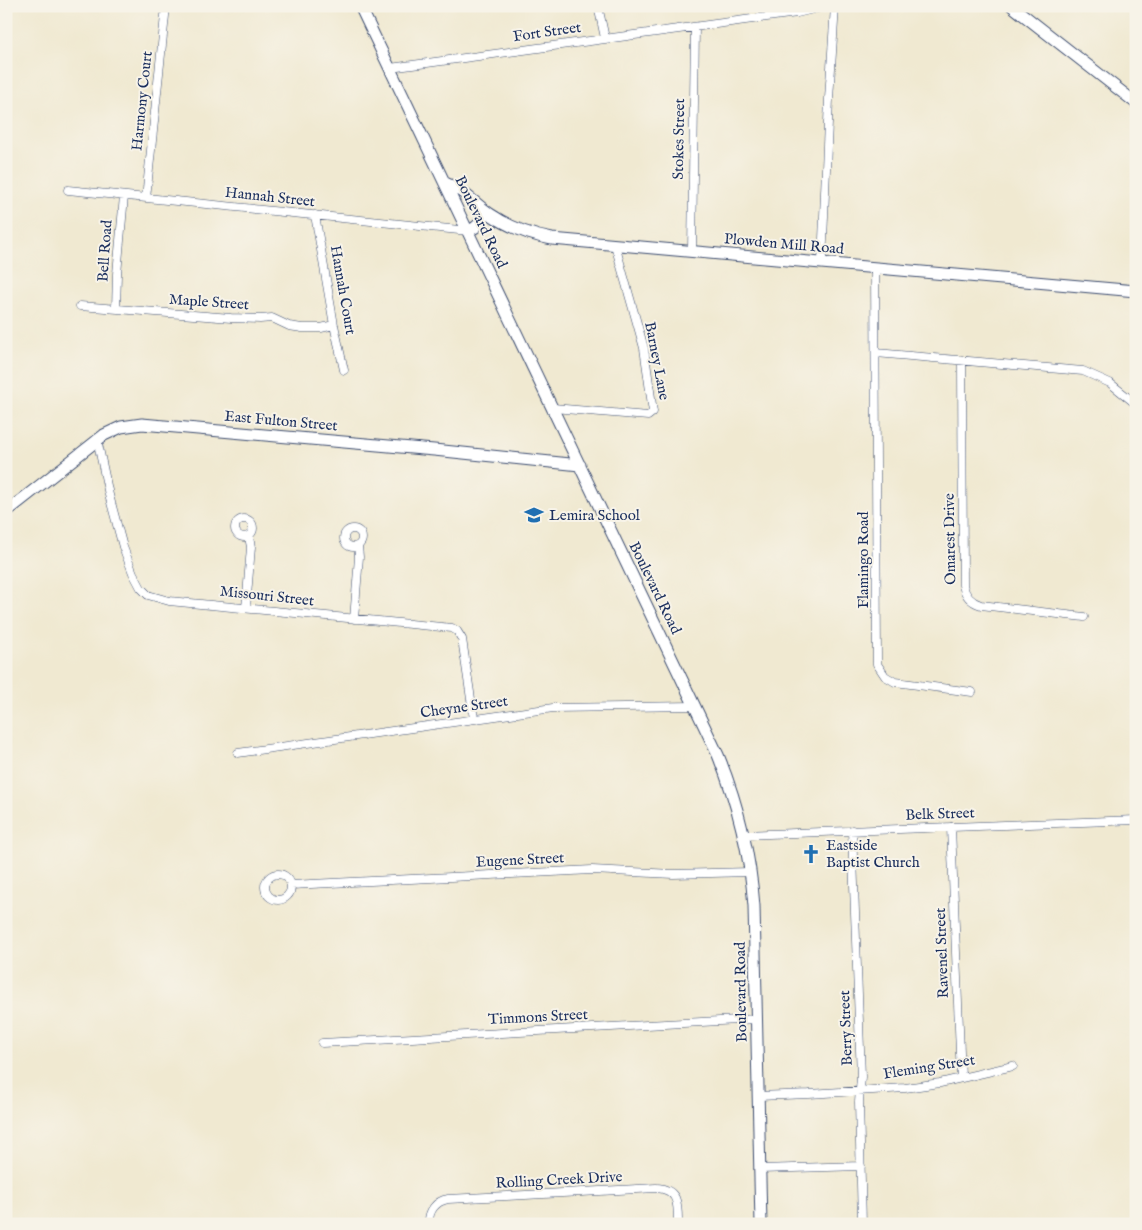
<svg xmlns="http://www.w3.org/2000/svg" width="1142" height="1230" font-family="'IM FELL English',serif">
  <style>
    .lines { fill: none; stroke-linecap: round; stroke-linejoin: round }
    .street-casing { stroke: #3b4b6f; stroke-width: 9 }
    .secondary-casing { stroke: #3b4b6f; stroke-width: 13 }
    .street { stroke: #fff; stroke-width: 8 }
    .secondary { stroke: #fff; stroke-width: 11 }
    .labels { text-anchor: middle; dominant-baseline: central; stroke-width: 4; stroke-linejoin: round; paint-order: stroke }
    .street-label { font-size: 15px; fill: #1b2f5e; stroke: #f7f3e8 }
    .poi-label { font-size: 15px; fill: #1b2f5e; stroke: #f7f3e8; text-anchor: start }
  </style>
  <rect width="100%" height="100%" fill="#f7f3e8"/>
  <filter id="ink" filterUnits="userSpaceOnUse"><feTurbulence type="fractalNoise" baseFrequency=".02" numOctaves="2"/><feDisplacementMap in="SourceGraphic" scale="10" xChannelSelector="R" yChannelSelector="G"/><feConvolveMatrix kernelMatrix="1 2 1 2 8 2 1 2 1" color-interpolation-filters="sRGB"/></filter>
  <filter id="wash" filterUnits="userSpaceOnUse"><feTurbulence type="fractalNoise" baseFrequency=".0096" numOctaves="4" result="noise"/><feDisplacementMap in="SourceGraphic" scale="20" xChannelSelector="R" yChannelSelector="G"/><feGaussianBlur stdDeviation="1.12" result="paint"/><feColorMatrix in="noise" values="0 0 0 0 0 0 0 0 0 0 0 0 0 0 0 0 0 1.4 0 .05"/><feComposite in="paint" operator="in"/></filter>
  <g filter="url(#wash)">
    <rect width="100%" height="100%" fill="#f0e9d1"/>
  </g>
  <g filter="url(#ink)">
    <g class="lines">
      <g class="street-casing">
        <path id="street" d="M598 6 605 38
          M390 68 797 13 826 6
          M68 190 469 231
          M146 198 166 6
          M315 215 334 325 344 370
          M692 252 695 27
          M822 263 829 99 835 6
          M875 267 877 664 885 676 895 682 972 692
          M80 306 231 318 260 319 272 318 289 326 302 328H321L334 325
          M116 309 117 274 124 196
          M876 353 1083 371 1110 383 1136 404
          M962 360 963 585C965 596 971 602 981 605L1084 617
          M553 408 648 416 653 412 644 348 615 245
          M97 439 109 495 123 547 133 573 141 588 148 595 169 601 452 628 457 631 462 639 474 719
          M235 528a9 9 0 1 1 18 0a9 9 0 1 1-18 0Z
          M344 538a9 9 0 1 1 18 0a9 9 0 1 1-18 0Z
          M246 608 251 547 249 537
          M354 619 359 557 358 546
          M238 753 553 708 695 706
          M951 827 961 1078
          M852 830 861 1077 859 1102 862 1224
          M744 835 1136 820
          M265 887a13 13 0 1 1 26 0a13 13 0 1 1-26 0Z
          M291 885 592 870 673 874 750 872
          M322 1043 756 1019
          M758 1096 809 1094 905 1088 940 1083 1013 1066
          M760 1169 861 1166
          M429 1224C428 1211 436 1201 448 1199L656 1188C679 1189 678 1205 678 1224"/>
      </g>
      <g class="secondary-casing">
        <path id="secondary" d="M360 6 718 755C738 804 750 853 754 906L761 1224
          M1012 6 1136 103
          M445 183C463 189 475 204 490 214 509 227 530 235 552 239L1136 291
          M469 231C478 227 482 221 487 212
          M6 512 104 435 121 427 142 424 434 450 580 465"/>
      </g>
      <use href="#street" class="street"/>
      <use href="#secondary" class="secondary"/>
    </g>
  </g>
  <defs>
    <g id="school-bare" transform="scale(1.5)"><path d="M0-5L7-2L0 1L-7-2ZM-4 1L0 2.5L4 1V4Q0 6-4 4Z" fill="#1f6fb2" stroke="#f7f3e8" stroke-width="2.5" paint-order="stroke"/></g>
    <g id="church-bare" transform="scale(1.5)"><path d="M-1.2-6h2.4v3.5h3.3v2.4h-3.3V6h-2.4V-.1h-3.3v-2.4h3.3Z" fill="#1f6fb2" stroke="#f7f3e8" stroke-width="2.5" paint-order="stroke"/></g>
  </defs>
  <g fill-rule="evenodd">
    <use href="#school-bare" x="534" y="515"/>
    <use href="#church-bare" x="811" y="854"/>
  </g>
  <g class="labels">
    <g class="street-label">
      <text transform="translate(547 32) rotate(-8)">Fort Street</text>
      <text transform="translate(142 101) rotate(-84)">Harmony Court</text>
      <text transform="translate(679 139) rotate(-89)">Stokes Street</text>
      <text transform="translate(270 197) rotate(6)">Hannah Street</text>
      <text transform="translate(481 222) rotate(64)">Boulevard Road</text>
      <text transform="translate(784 244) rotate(5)">Plowden Mill Road</text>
      <text transform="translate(105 251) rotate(-86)">Bell Road</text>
      <text transform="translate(343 290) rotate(80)">Hannah Court</text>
      <text transform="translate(209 302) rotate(4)">Maple Street</text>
      <text transform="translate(657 361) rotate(79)">Barney Lane</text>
      <text transform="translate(281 421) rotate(5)">East Fulton Street</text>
      <text transform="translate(950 539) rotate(-91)">Omarest Drive</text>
      <text transform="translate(863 560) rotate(-90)">Flamingo Road</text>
      <text transform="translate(655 588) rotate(64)">Boulevard Road</text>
      <text transform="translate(267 596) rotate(6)">Missouri Street</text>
      <text transform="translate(464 707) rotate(-8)">Cheyne Street</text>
      <text transform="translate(940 814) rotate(-2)">Belk Street</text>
      <text transform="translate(520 860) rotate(-3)">Eugene Street</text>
      <text transform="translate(942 953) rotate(-92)">Ravenel Street</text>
      <text transform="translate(741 992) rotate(-91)">Boulevard Road</text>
      <text transform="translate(538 1017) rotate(-3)">Timmons Street</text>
      <text transform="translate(846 1028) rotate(-92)">Berry Street</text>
      <text transform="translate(929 1067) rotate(-9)">Fleming Street</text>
      <text transform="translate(559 1180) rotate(-3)">Rolling Creek Drive</text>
    </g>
    <g class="poi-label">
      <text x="549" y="515">Lemira School</text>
      <text x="826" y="845">Eastside<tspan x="826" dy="17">Baptist Church</tspan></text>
    </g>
  </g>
  <rect width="1142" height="1230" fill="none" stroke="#f7f3e8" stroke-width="25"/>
</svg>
